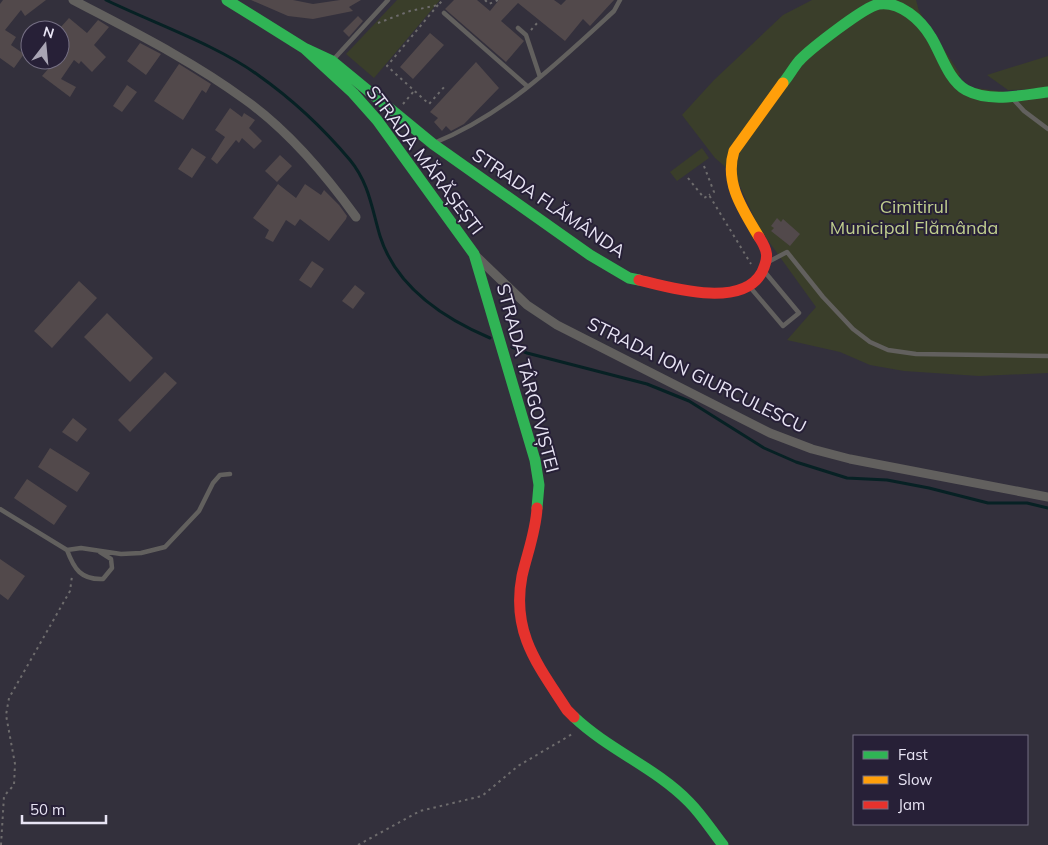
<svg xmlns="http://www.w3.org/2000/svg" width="1048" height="845" font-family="Mulish,sans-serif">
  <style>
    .green { fill: #3a3e2a }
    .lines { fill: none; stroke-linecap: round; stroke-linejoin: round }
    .stream { stroke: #072124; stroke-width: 3 }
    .building { fill: #52494b }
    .path { stroke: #6e6c6d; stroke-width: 2; stroke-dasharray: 2.5 4; stroke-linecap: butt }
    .lane { stroke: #62605e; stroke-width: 4.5 }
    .street { stroke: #62605e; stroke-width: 9 }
    .fast { stroke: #30b455; stroke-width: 11 }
    .slow { stroke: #ff9f0a; stroke-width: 11 }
    .jam { stroke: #e5322d; stroke-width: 11 }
    .labels { text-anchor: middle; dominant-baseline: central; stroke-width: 4; stroke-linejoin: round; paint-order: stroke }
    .street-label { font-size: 18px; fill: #e8e4f4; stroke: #272037 }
    .park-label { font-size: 18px; fill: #c0ce8e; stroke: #272037 }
  </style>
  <rect width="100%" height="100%" fill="#33303c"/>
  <path class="green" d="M397 0H440L374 78 346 54Z
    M812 0H916L919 11 960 74 954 85 1048 98V373L979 376 904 371 870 365 840 352 787 340 816 307 759 228 738 182 729 170 715 158 682 115 714 80 783 15Z
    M1048 56V89L1008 90 987 75Z
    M702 148 709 158 677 181 670 172Z"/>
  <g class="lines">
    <path class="stream" d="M106 0C153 23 217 45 258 75 292 99 323 128 350 160 369 183 372 209 380 236 396 287 443 318 490 338
      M512 347 527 353 647 384 689 401 764 448 796 462 847 478 887 480 929 488 988 503H1027L1048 508"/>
  </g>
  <path class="building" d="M3 0H46L25 16 21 10 5 30 16 37 11 45 24 54 14 68 0 58V4Z
    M251 0H293L313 4 340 0H361L349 7 353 11 313 19 288 16Z
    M454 0H477L490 11 499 0H554L561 5 566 0H614L590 26 583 19 565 41 518 3 501 21 524 41 506 62 445 9Z
    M358 16 363 21 349 37 343 31Z
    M69 18 87 33 98 20 109 27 94 45 106 57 92 72 81 61 79 64 74 60 61 79 76 87 70 97 42 76 56 60H60V44L64 38 60 35V28Z
    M430 33 444 45 413 79 400 67Z
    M140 43 161 54 146 75 127 61Z
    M476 62 499 88 464 124 451 131 446 126 442 131 434 122 438 118 430 112Z
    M179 64 211 84 206 93 202 90 183 120 154 101Z
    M127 85 137 92 122 112 113 106Z
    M230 108 242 117 244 113 255 120 249 128 262 141 254 149 242 138 239 143 236 140 217 164 211 159 225 137 215 130Z
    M192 148 206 157 192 178 178 169Z
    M280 155 292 166 277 182 265 171Z
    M278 184 296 198 305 184 321 195 324 190 339 205 347 216 346 219 329 241 300 219 295 226 286 220 273 242 265 238 269 230 253 218Z
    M777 218 781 222 783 219 800 234 790 246 771 231 774 228 771 226Z
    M312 261 324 269 311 288 299 280Z
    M79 281 97 298 52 348 34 331Z
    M355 285 365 293 353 309 342 301Z
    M107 313 153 358 130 382 84 337Z
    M165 372 177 383 130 432 118 420Z
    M73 418 87 429 77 442 62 432Z
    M50 448 90 473 77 492 38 467Z
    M27 479 67 506 54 525 14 498Z
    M0 559 25 576 8 600 0 594Z"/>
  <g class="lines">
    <path class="path" d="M485 0 489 4 498 0
      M438 5 387 66 429 104 446 85
      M378 23 410 11 438 5 443 0
      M531 30 538 22
      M403 104 414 91
      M704 166 714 192 709 195
      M688 178 704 198 709 195 751 264
      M1 845 4 796 14 785 15 764 6 715 9 698 70 591 72 576
      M358 845 420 811 482 796 518 766 574 733"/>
    <path class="lane" d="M444 13 527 86
      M518 28 526 35 540 77
      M333 60 388 0
      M1013 99 1024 111 1048 129
      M434 143C504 115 560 61 614 11L620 0
      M770 261 787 252 823 297 853 329 870 342 888 350 916 354 1048 356
      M749 286 783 326 799 313 764 271
      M0 509 67 550 81 548 121 554 141 553 165 547 199 511 213 483 220 475 230 474
      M67 550C74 569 81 580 103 579L112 568 111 559 100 552"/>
    <path class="street" d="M73 0C130 30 191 60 244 99 288 130 325 174 356 217
      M476 256 527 305 557 325 770 433 812 449 850 459 1048 497"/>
    <path class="fast" d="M227 0 304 48 353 93 377 120 474 254 535 460 539 485 537 508
      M304 48 332 61 433 144 590 255 629 278 639 280
      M783 83C789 76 793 68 799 61 809 50 865 6 879 4 900 1 921 20 931 37 941 53 948 80 966 90 990 103 1022 95 1048 92
      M574 717C609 750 656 768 689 802 702 815 712 831 723 845"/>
    <path class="slow" d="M759 237C743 210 724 183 734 151L783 83"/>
    <path class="jam" d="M639 280C671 288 742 309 762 272 769 257 768 251 759 237
      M537 508C536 531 527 554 522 576 511 633 538 665 567 710L574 717"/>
  </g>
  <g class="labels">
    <g class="street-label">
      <text transform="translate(425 160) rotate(53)">STRADA MĂRĂȘEȘTI</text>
      <text transform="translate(549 203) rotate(34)">STRADA FLĂMÂNDA</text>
      <text transform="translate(697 375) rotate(26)">STRADA ION GIURCULESCU</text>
      <text transform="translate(528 378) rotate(75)">STRADA TÂRGOVIȘTEI</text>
    </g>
    <g class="park-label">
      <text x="914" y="206">Cimitirul<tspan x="914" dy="21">Municipal Flămânda</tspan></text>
    </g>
  </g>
  <rect x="853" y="735" width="175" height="90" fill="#272037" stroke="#746e83"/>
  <rect x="863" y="751" width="25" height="8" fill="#30b455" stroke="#746e83"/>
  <text x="898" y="760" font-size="15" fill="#e8e4f4">Fast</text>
  <rect x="863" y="776" width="25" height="8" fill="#ff9f0a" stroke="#746e83"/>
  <text x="898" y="785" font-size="15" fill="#e8e4f4">Slow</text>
  <rect x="863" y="801" width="25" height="8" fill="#e5322d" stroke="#746e83"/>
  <text x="898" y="810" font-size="15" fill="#e8e4f4">Jam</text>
  <g transform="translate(45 45) rotate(16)"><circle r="24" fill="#272037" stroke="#746e83"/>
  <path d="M0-4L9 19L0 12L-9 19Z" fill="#a9a5b4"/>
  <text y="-8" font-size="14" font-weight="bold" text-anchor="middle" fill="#e8e4f4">N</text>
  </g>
  <path d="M22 815v8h84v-8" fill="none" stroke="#e8e4f4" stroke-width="2.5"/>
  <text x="30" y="815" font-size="15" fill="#e8e4f4" stroke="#272037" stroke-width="4" paint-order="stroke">50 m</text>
</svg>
